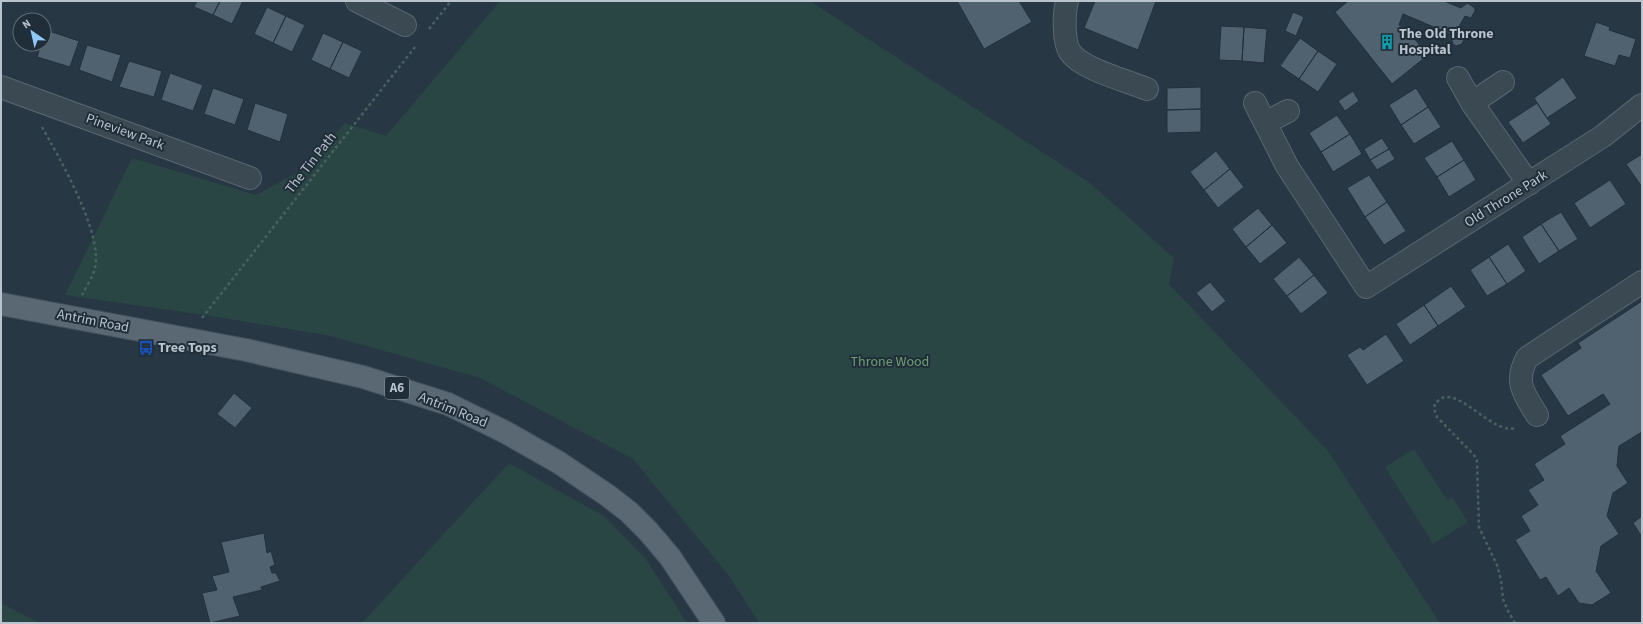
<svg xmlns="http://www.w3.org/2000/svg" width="1643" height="624" font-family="'Source Sans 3',sans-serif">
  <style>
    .green { fill: #294544 }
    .building { fill: #50616f; stroke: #22303b }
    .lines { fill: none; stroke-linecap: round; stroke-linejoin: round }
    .minor-casing { stroke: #5a6671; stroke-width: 24 }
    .major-casing { stroke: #45525d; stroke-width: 24 }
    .path { stroke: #496261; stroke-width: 2.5; stroke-dasharray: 3 3; stroke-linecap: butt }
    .minor { stroke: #3b4953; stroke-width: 22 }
    .major { stroke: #596873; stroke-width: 22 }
    .labels { text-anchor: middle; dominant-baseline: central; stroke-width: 4; stroke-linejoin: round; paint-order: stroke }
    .shield { fill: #202e39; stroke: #8b96a1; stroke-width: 1 }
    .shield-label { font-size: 13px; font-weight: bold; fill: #b9c3cd }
    .poi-label { font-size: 14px; font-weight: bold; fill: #b9c3cd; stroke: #202e39; text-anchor: start }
    .street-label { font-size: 14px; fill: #b9c3cd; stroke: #202e39 }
    .park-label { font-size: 14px; fill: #6f9e73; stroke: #202e39 }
  </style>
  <rect width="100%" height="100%" fill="#273744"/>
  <path class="green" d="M500 1H810L1090 183 1174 258 1169 284 1328 451 1440 623H759L729 576 633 459 480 378 331 336 204 315 65 295 132 158 256 195 302 170 345 123 386 136Z
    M1414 449 1447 500 1452 497 1468 522 1433 544 1385 467Z
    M509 463 604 516 646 559 687 623H362Z
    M1 603 40 623H1Z"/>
  <path class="building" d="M197 1H220L213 15 194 7Z
    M220 1H243L232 24 213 15Z
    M957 1H1019L1032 22 984 49Z
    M1095 1H1156L1138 50 1084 28Z
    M1348 1H1444L1461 8 1467 3 1469 4 1475 8V11L1471 18 1465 16 1456 32 1464 39 1462 44 1456 46 1453 44 1450 34 1403 14 1399 25 1402 27 1406 31H1408L1428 55 1392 84 1335 12Z
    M267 7 286 16 273 43 254 34Z
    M1293 12 1304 17 1296 36 1285 31Z
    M286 16 305 25 292 52 273 43Z
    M1596 22 1610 27 1609 30 1636 39 1630 58 1619 55 1615 66 1584 56Z
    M1221 26 1244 27 1242 61 1219 60Z
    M1244 27 1267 29 1264 63 1242 61Z
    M46 30 79 41 70 67 37 57 41 44H44V37Z
    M323 33 343 42 330 69 311 60Z
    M1300 38 1318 51 1299 79 1280 66Z
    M343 42 362 51 349 78 330 69Z
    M87 45 121 55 112 82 79 70Z
    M1318 51 1337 64 1318 92 1299 79Z
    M129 61 162 71 154 97 119 87Z
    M170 73 203 85 193 111 161 100Z
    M1563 77 1577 98 1547 118 1534 98Z
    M1201 87V109L1167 110V88Z
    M213 88 244 99 235 125 204 114Z
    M1416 88 1428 107 1401 125 1389 105Z
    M1353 91 1359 101 1345 111 1338 101Z
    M255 103 288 114 280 142 247 130Z
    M1537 103 1551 124 1523 143 1508 122Z
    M1428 107 1441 127 1414 144 1401 125Z
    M1201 109V132L1167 133V110Z
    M1337 115 1350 134 1321 152 1309 133Z
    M1350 134 1362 154 1333 172 1321 152Z
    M1382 138 1389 149 1370 160 1364 149Z
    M1452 141 1464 160 1437 177 1424 158Z
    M1389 149 1395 159 1377 170 1370 160Z
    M1216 151 1230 169 1204 190 1190 172Z
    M1642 154V187L1626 164Z
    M1464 160 1476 180 1449 197 1437 177Z
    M1230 169 1244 187 1218 208 1204 190Z
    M1369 175 1387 202 1365 217 1347 188Z
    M1610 180 1626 204 1590 228 1574 203Z
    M1387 202 1406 231 1384 245 1365 217Z
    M1258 208 1272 225 1246 247 1232 229Z
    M1561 212 1578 239 1559 251 1541 224Z
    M1541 224 1559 251 1539 264 1522 237Z
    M1272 225 1287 243 1260 264 1246 247Z
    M1508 244 1526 271 1507 284 1489 257Z
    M1299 257 1314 275 1287 296 1273 279Z
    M1489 257 1507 284 1487 296 1470 270Z
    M1314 275 1328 293 1301 314 1287 296Z
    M1210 282 1226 301 1212 312 1196 293Z
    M1451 286 1466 307 1438 326 1424 305Z
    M1642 301V432L1619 446 1617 466 1628 483 1613 493 1607 516 1619 534 1601 546 1596 571 1611 593 1592 605 1579 603 1569 588 1558 596 1546 577 1540 580 1515 540 1530 531 1521 516 1538 505 1528 490 1544 480 1534 464 1565 444 1560 436 1610 404 1603 394 1568 416 1541 375 1581 348 1578 343Z
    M1424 305 1438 326 1410 345 1396 324Z
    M1386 334 1404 361 1367 385 1347 355 1360 347 1363 350Z
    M234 393 252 408 235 428 217 414Z
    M1642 516V537L1633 523Z
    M264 533 267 553 271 551 275 565 270 567 272 573H276L280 581 261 587 262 590 233 597 240 616 210 623 202 593 217 590 212 576 229 572 221 542Z"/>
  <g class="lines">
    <g class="minor-casing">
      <path id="minor" d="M357 1 405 25
        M1067 1C1064 13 1063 42 1070 52 1081 69 1128 81 1147 89
        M1458 78 1472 103 1529 184
        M1 87 250 178
        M1255 103 1287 166 1366 287 1603 136 1642 105
        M1472 103 1503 82
        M1265 123 1288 111
        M1537 415C1524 394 1514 382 1527 358L1642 282"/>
    </g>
    <g class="major-casing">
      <path id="major" d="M1 304 246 350 363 377 448 404 505 432 558 462 607 495 629 512 648 531 670 557 714 623"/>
    </g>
    <path class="path" d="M429 29 451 1
      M42 127C60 159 103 233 95 268 93 277 86 287 82 295
      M202 318 415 47
      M1515 623 1507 609 1503 599 1501 580 1497 565 1479 527 1477 461 1474 455 1437 417 1434 409 1435 403C1437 402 1440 399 1442 398 1462 390 1493 435 1516 428"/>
    <use href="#minor" class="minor"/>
    <use href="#major" class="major"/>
  </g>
  <defs>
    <g id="building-bare" transform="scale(1.2)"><path d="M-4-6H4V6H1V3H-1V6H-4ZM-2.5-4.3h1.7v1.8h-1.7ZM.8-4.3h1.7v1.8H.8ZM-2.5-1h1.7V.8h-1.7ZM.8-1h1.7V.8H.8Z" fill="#0f9aa8" stroke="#202e39" stroke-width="2.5" paint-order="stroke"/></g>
    <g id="bus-bare" transform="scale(1.2)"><path d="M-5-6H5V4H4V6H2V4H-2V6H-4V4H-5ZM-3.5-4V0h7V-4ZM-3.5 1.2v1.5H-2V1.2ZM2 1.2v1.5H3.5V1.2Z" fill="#1a4fb4" stroke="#202e39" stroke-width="2.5" paint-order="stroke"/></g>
  </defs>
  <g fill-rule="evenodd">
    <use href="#building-bare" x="1387" y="42"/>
    <use href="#bus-bare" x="146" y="348"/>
  </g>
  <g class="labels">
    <rect class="shield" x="385" y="377" width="24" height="22" rx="3"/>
    <g class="shield-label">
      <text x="397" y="388">A6</text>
    </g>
    <g class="poi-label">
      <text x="1399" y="34">The Old Throne<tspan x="1399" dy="16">Hospital</tspan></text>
      <text x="158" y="348">Tree Tops</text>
    </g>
    <g class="street-label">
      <text transform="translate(125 132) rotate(20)">Pineview Park</text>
      <text transform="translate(311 163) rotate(-52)">The Tin Path</text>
      <text transform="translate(1506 199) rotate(-32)">Old Throne Park</text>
      <text transform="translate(93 321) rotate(11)">Antrim Road</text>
      <text transform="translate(453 410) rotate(22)">Antrim Road</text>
    </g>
    <g class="park-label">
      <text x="890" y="362">Throne Wood</text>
    </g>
  </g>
  <rect width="1643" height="624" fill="none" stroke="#b9c3cd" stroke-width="4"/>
  <g transform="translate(32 32) rotate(326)"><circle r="19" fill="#202e39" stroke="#5d6a74"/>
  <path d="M0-3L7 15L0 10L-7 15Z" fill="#91c8fa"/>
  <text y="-6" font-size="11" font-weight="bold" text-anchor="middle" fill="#b9c3cd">N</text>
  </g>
</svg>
